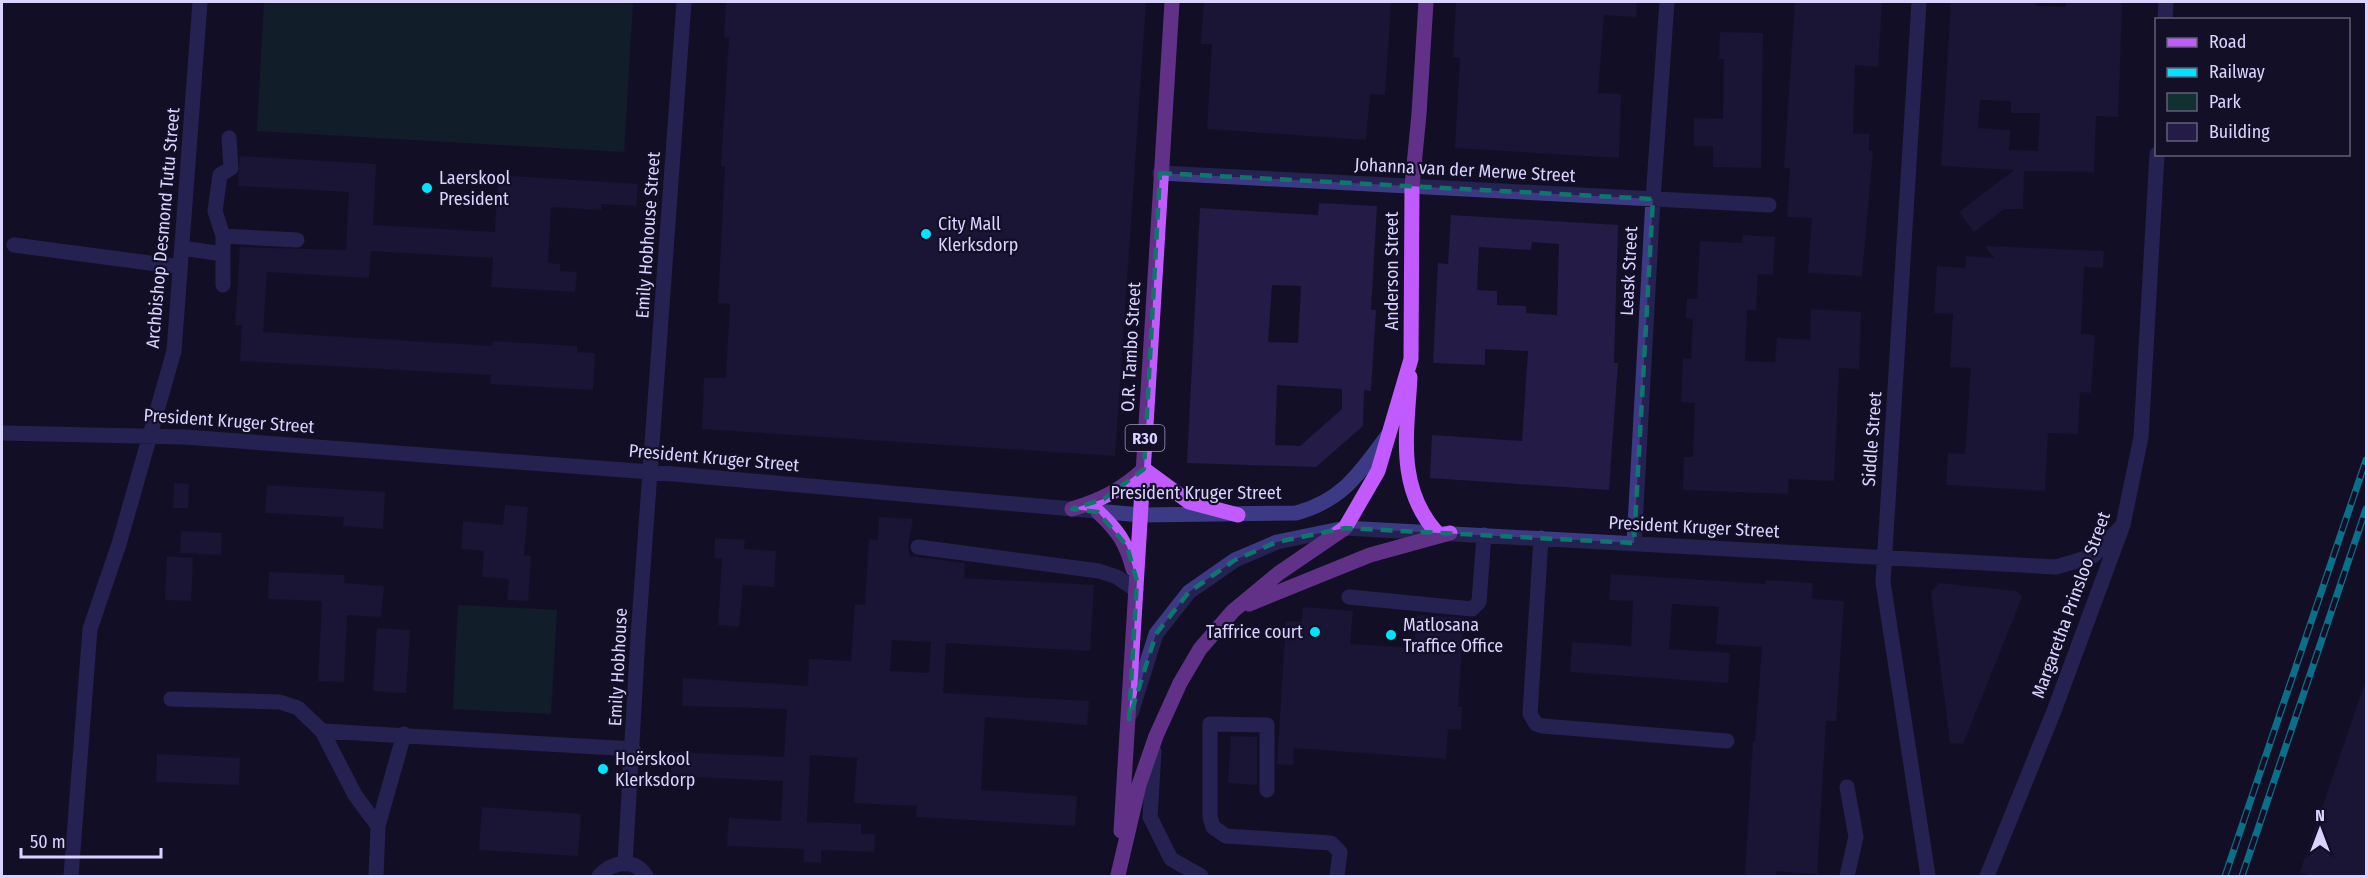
<svg xmlns="http://www.w3.org/2000/svg" width="2368" height="878" font-family="'Fira Sans Condensed',sans-serif">
  <style>
    .green { fill: #12302f }
    .building { fill: #241b47; fill-rule: evenodd }
    .lines { fill: none; stroke-linecap: round; stroke-linejoin: round }
    .minor { stroke: #3d3a85; stroke-width: 15 }
    .major { stroke: #c25bff; stroke-width: 15 }
    .rail-casing { stroke: #00e5ff; stroke-width: 7 }
    .rail { stroke: #130f26; stroke-width: 4.5; stroke-dasharray: 14; stroke-linecap: butt }
    .marked { fill: none; stroke: #0f766e; stroke-width: 4.5; stroke-dasharray: 12 8; stroke-linejoin: round }
    .poi-dot { fill: #00e5ff; stroke: #130f26; stroke-width: 2 }
    .labels { text-anchor: middle; dominant-baseline: central; stroke-width: 4.5; stroke-linejoin: round; paint-order: stroke }
    .shield { fill: #130f26; stroke: #9e99be; stroke-width: 1.5 }
    .shield-label { font-size: 16px; font-weight: bold; fill: #d9d4ff }
    .street-label { font-size: 18px; fill: #d9d4ff; stroke: #130f26 }
    .poi-label { font-size: 18px; fill: #d9d4ff; stroke: #130f26; text-anchor: start }
  </style>
  <rect width="100%" height="100%" fill="#130f26"/>
  <path class="green" d="M264 2H633L624 152 257 131Z
    M458 605 557 610 551 714 453 709Z"/>
  <path class="building" d="M726 2H1146L1115 456 702 429 704 378H726L730 304 718 303 725 166H721L729 38 724 37Z
    M1204 2H1391L1385 95 1370 94 1366 140 1207 129 1212 44H1201Z
    M1456 2H1637L1636 17 1604 15 1598 93 1621 94 1619 158 1455 148 1460 58 1453 57Z
    M1795 2H1882L1878 67 1855 65 1853 134H1869V151H1873L1862 276 1808 273 1812 218 1787 217 1790 168H1784Z
    M1951 2H2037L2036 6 2066 7V2H2121L2122 9 2118 117 2096 116 2094 172 2024 171 2023 209H2004L1974 232 1959 212 2014 170 1941 166ZM1980 100 2011 101V113H2040L2038 151 2009 150 2010 130 1978 128Z
    M1720 32 1763 33 1761 168 1713 167V146H1694V118L1723 119 1724 59H1719Z
    M240 156 376 164 373 225 495 232 498 175 638 184 636 206 601 204V210L551 207 548 263 560 264V271L577 272 575 292 491 287 493 258 371 251 369 278 267 272 263 332 492 346 493 341 577 346V352L595 353 593 390 490 384 491 375 240 361 242 325H235L240 247 346 250 349 192 238 186Z
    M1319 203 1377 206 1371 310H1376L1371 391 1364 390 1363 426 1316 467 1187 463 1200 208 1318 215ZM1272 285 1301 286 1298 343 1268 342ZM1277 385 1342 389V409L1300 446 1275 445Z
    M1451 215 1618 225 1614 363H1618L1609 490 1430 478 1432 435 1522 441 1528 351 1485 349V365L1433 363 1438 263 1448 264ZM1532 242 1559 244 1557 315 1526 313V306L1497 305V291L1477 290 1479 247 1531 250Z
    M1743 235 1775 237 1773 275 1758 274 1756 310H1747L1745 361 1775 362 1777 338 1810 340 1811 309 1861 312 1859 369 1839 368 1834 481 1789 479 1788 494 1683 490 1684 457H1693L1695 403 1681 402 1683 358 1691 359 1693 319 1686 318 1687 298 1697 299 1700 241 1742 243Z
    M1985 246 2104 251 2103 268 2084 267 2081 334 2095 335 2091 393 2080 392 2078 434 2048 433 2045 491 1946 485 1948 453 1965 454 1971 368 1950 367 1953 314 1934 313 1937 266 1965 268 1966 256 1994 258Z
    M174 483 189 484 188 508H173Z
    M267 485 385 492 383 529 343 526 344 517 265 513Z
    M505 505 528 507 524 555 531 556 528 601 507 600 509 579 482 577 484 551 461 549 463 521 503 525Z
    M879 517 913 519 908 546 910 556 965 563 964 578 1094 585 1090 651 946 643 943 693 1089 701 1087 725 985 717 981 790 1077 796 1075 826 916 817 917 806 854 803 857 758 810 755 807 822 861 824V834H875L874 852 821 850V863L804 862V849L727 846 729 818 781 821 783 781 671 776 672 752 784 757 787 709 682 706 683 678 808 686 809 659 851 661 855 604 865 605 869 539 878 540ZM892 640 931 642 929 673 890 671Z
    M181 531 222 533 221 555 180 553Z
    M715 538 745 540 744 549 776 551 774 587 743 585 739 627 718 625 722 559 714 558Z
    M167 556 193 558 191 601 165 600Z
    M269 572 345 575 344 583 384 586 381 617 347 615 344 682 318 681 322 601 268 599Z
    M1611 574 1766 584V580L1813 583 1812 599 1844 601 1836 721H1826L1817 874 1776 871V876L1745 875 1753 741 1755 742 1762 647 1716 644 1719 607 1672 604 1669 649 1730 653 1728 683 1570 672 1572 642 1631 646 1633 601 1609 600Z
    M1939 583 2016 591 2022 597 1963 744 1950 743 1931 592Z
    M1303 607 1353 611 1350 644 1414 648 1417 615 1464 618 1458 707H1462L1461 730 1448 729 1446 759 1294 748 1293 765 1277 764 1286 621 1302 622Z
    M377 628 410 630 406 693 373 691Z
    M2364 686 2367 687V876H2312L2300 872Z
    M1231 736 1257 737V785L1228 783Z
    M157 754 240 758 239 785 156 782Z
    M482 807 581 814 578 856 479 850Z"/>
  <g class="lines">
    <path class="minor" d="M1919 2 1883 582 1928 876
      M2165 20 2166 2
      M1160 173 1769 205
      M223 236 215 211 220 175 231 168 229 138
      M14 245 180 267
      M182 248 223 254
      M223 285V236L297 240
      M2 433 185 437 651 472 1141 515 1296 513C1344 500 1360 472 1388 435
      M1541 538 1530 714 1536 724 1543 726 1727 741
      M1634 543 1653 199 1667 2
      M918 547 1099 571 1117 577 1136 590
      M1349 597 1472 609 1479 602 1484 535
      M171 699 280 702 298 708 322 731 633 749
      M1131 713 1156 634 1189 592 1235 560 1277 542 1345 528 2056 567 2093 556 2123 525
      M322 731 355 795 378 826
      M1154 751 1150 817 1171 859 1201 876
      M1847 787 1856 837 1847 876
      M1267 790V725L1210 724V817L1213 827 1226 836 1331 843 1340 852 1337 876
      M625 864 638 637 684 2
      M71 876 90 629 119 544 174 351 200 2
      M376 876 378 826 404 734
      M599 876C612 862 634 857 646 876
      M1987 876 2054 711 2123 525 2141 437 2157 154"/>
    <path class="major" d="M1410 377C1407 434 1396 487 1437 533
      M1072 509C1100 500 1122 490 1144 469L1189 502 1238 515
      M1098 512C1118 531 1126 542 1133 569
      M1249 604 1370 555 1450 533
      M1121 831 1172 2
      M1118 875 1139 785 1156 736 1180 683 1200 649 1233 611 1279 573 1345 528 1378 471 1411 359 1412 186 1419 114 1426 2"/>
    <g class="rail-casing">
      <path id="rail" d="M2225 876 2366 460
        M2242 876 2366 509"/>
    </g>
    <use href="#rail" class="rail"/>
  </g>
  <path d="M0 0H2368V878H0ZM1160 173 1653 199 1634 543 1345 528 1277 542 1235 560 1189 592 1156 634 1129 719 1137 581 1127 546 1098 512 1072 509 1104 499 1144 469Z" fill="#130f26" fill-opacity=".55" fill-rule="evenodd"/>
  <path class="marked" d="M1160 173 1653 199 1634 543 1345 528 1277 542 1235 560 1189 592 1156 634 1129 719 1137 581 1127 546 1098 512 1072 509 1104 499 1144 469Z"/>
  <g class="poi-dot">
    <circle cx="427" cy="188" r="6"/>
    <circle cx="926" cy="234" r="6"/>
    <circle cx="1315" cy="632" r="6"/>
    <circle cx="1391" cy="635" r="6"/>
    <circle cx="603" cy="769" r="6"/>
  </g>
  <g class="labels">
    <rect class="shield" x="1125.5" y="425" width="39" height="26" rx="4.5"/>
    <g class="shield-label">
      <text x="1145" y="438">R30</text>
    </g>
    <g class="street-label">
      <text transform="translate(1465 170) rotate(3)">Johanna van der Merwe Street</text>
      <text transform="translate(163 228) rotate(-85)">Archbishop Desmond Tutu Street</text>
      <text transform="translate(648 235) rotate(-86)">Emily Hobhouse Street</text>
      <text transform="translate(1392 271) rotate(-90)">Anderson Street</text>
      <text transform="translate(1629 271) rotate(-87)">Leask Street</text>
      <text transform="translate(1131 347) rotate(-87)">O.R. Tambo Street</text>
      <text transform="translate(229 421) rotate(4)">President Kruger Street</text>
      <text transform="translate(1872 439) rotate(-86)">Siddle Street</text>
      <text transform="translate(714 458) rotate(5)">President Kruger Street</text>
      <text x="1196" y="493">President Kruger Street</text>
      <text transform="translate(1694 527) rotate(3)">President Kruger Street</text>
      <text transform="translate(2071 605) rotate(-70)">Margaretha Prinsloo Street</text>
      <text transform="translate(618 667) rotate(-87)">Emily Hobhouse</text>
    </g>
    <g class="poi-label">
      <text x="439" y="178">Laerskool<tspan x="439" dy="21">President</tspan></text>
      <text x="938" y="224">City Mall<tspan x="938" dy="21">Klerksdorp</tspan></text>
      <text x="1403" y="625">Matlosana<tspan x="1403" dy="21">Traffice Office</tspan></text>
      <text x="1303" y="632" text-anchor="end">Taffrice court</text>
      <text x="615" y="759">Hoërskool<tspan x="615" dy="21">Klerksdorp</tspan></text>
    </g>
  </g>
  <rect width="2368" height="878" fill="none" stroke="#d9d4ff" stroke-width="6"/>
  <rect x="2155" y="18" width="195" height="138" fill="#130f26" stroke="#625e7d" stroke-width="1.5"/>
  <rect x="2167" y="38" width="30" height="9" fill="#c25bff" stroke="#625e7d" stroke-width="1.5"/>
  <text x="2209" y="48" font-size="18" fill="#d9d4ff">Road</text>
  <rect x="2167" y="68" width="30" height="9" fill="#00e5ff" stroke="#625e7d" stroke-width="1.5"/>
  <text x="2209" y="78" font-size="18" fill="#d9d4ff">Railway</text>
  <rect x="2167" y="93" width="30" height="18" fill="#12302f" stroke="#625e7d" stroke-width="1.5"/>
  <text x="2209" y="108" font-size="18" fill="#d9d4ff">Park</text>
  <rect x="2167" y="123" width="30" height="18" fill="#241b47" stroke="#625e7d" stroke-width="1.5"/>
  <text x="2209" y="138" font-size="18" fill="#d9d4ff">Building</text>
  <g transform="translate(2320 830)" stroke="#130f26" stroke-width="4.5" paint-order="stroke">
  <path d="M0-4.5L10 22L0 15L-10 22Z" fill="#d9d4ff"/>
  <text y="-9" font-size="16" font-weight="bold" text-anchor="middle" fill="#d9d4ff">N</text>
  </g>
  <path d="M21 848v9h140v-9" fill="none" stroke="#d9d4ff" stroke-width="3"/>
  <text x="30" y="848" font-size="18" fill="#d9d4ff" stroke="#130f26" stroke-width="4.5" paint-order="stroke">50 m</text>
</svg>
